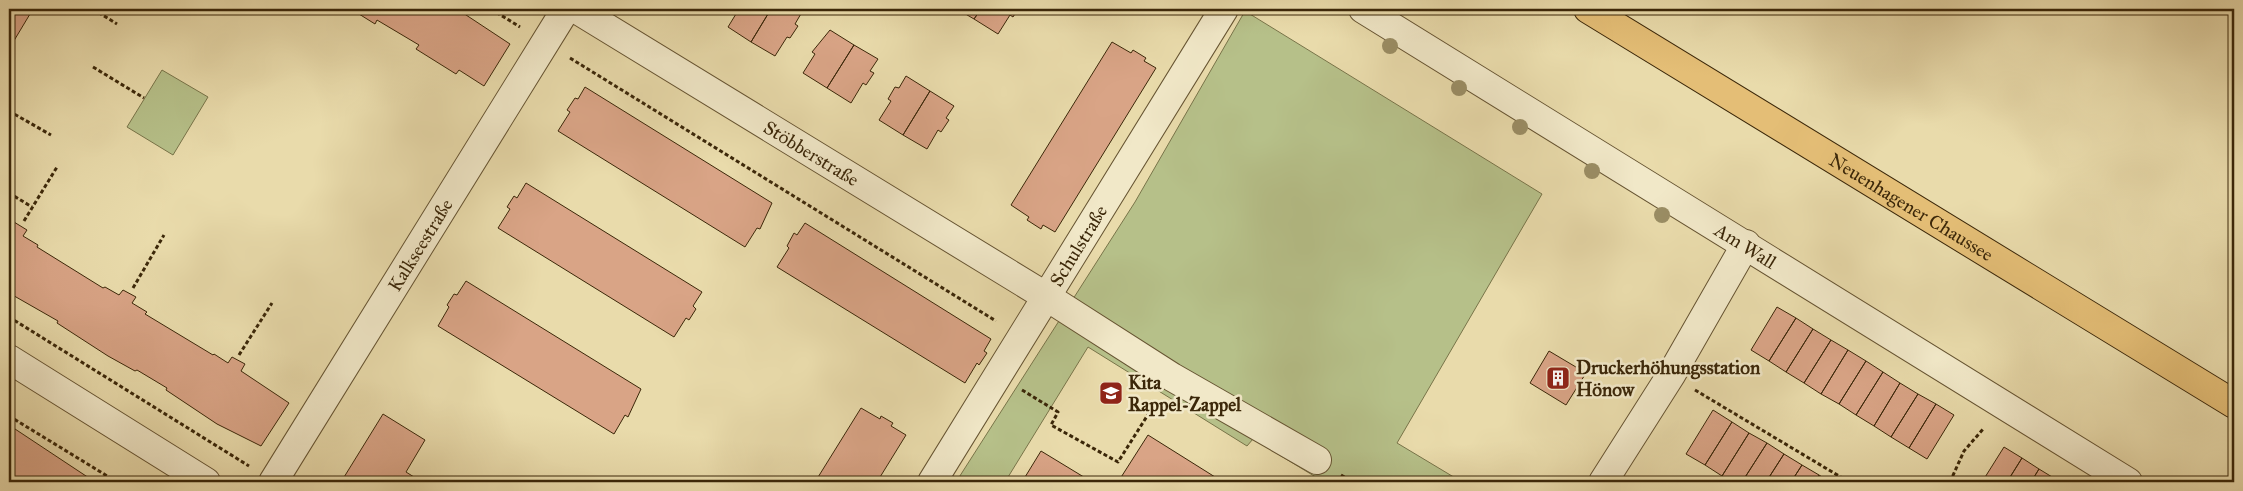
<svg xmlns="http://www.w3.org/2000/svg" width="2243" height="491" font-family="'IM FELL Great Primer',serif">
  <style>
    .green { fill: #b6c089; stroke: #787449 }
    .building { fill: #d9a486; stroke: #3b2709 }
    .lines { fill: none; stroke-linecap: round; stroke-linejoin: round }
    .minor-casing { stroke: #665432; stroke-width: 30 }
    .major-casing { stroke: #3b2709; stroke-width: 30 }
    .path { stroke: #3b2709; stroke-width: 3; stroke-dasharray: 4 2.5; stroke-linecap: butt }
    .minor { stroke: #f1e8c8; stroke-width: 28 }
    .major { stroke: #e4be76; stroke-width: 28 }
    .tree { fill: #9a8d64 }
    .labels { text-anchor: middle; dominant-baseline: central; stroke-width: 5; stroke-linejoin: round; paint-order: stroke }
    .street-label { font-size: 19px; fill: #3b2709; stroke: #f1e8c8 }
    .poi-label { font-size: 19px; font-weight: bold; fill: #3b2709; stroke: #f1e8c8; text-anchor: start }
  </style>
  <rect width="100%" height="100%" fill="#e9dbab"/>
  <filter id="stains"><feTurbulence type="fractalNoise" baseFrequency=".004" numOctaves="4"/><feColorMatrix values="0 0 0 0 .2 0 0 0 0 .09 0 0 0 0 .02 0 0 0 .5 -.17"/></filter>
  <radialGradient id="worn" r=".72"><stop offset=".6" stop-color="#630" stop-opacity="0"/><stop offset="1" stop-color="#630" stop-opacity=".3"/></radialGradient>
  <path class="green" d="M1245 11 1542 194 1397 443 1462 482H1324L1253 439 1247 446 1088 347 1005 482H956L1135 202Z
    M162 70 208 97 173 155 127 127Z"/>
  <path class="building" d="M9 9H33L9 49Z
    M351 9H457L510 44 484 86 459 70 456 74 416 49 419 45 377 20 375 24Z
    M739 9H771L751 42 728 27Z
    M771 9H796L802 12 795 24 798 26 790 38 787 37 775 56 751 42Z
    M957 9H981L974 19Z
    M981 9H1018L1013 17 1010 15 998 34 974 19Z
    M830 30 854 45 827 88 803 73 815 54 812 52Z
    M1112 42 1131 53 1133 50 1146 58 1144 61 1156 68 1055 232 1043 225 1041 229 1027 220 1029 217 1011 205Z
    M854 45 878 59 870 71 874 73 866 85 863 83 851 103 827 88Z
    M906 76 930 91 903 135 879 120 891 101 888 99 895 87 899 88Z
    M585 87 772 203 760 229 757 228 745 247 558 131 570 112 567 110 575 98 578 99Z
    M930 91 954 106 946 118 949 120 941 132 938 130 927 149 903 135Z
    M526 183 702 292 693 306 696 309 689 320 686 318 674 337 498 228 510 209 507 207 514 196 517 198Z
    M14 222 27 230 23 236 38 245 37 247 103 288 105 287 119 295 123 290 136 297 132 303 147 312 145 314 213 355 214 354 228 363 232 357 245 364 241 371 289 403 261 446 217 424 166 390 167 388 137 370 135 371 108 356 57 323 58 321 9 293V227L10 228Z
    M805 223 991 339 984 351 987 353 979 365 977 363 965 383 777 267 789 248 787 246 794 233 797 235Z
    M466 281 641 389 628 417 625 415 614 434 438 326 449 307 447 305 454 294 457 295Z
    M1777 307 1796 318 1769 361 1751 350Z
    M1796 318 1813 329 1786 372 1769 361Z
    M1813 329 1831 340 1804 383 1786 372Z
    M1831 340 1848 350 1821 394 1804 383Z
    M1848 350 1866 361 1839 404 1821 394Z
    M1549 351 1586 373 1566 405 1530 383Z
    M1866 361 1883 372 1856 415 1839 404Z
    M1883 372 1900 383 1874 426 1856 415Z
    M1900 383 1918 394 1891 437 1874 426Z
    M1918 394 1936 404 1909 448 1891 437Z
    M1936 404 1954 415 1927 459 1909 448Z
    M861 408 880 419 881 416 893 423 891 426 906 435 877 482H815Z
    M1713 410 1732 422 1705 465 1686 454Z
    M383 414 425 440 406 472 422 482H341Z
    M1732 422 1749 433 1722 476 1705 465Z
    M9 425 86 476 83 482H9Z
    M1749 433 1767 443 1742 482H1732L1722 476Z
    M1148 435 1223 482H1118Z
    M1767 443 1784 454 1766 482H1742Z
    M2004 447 2022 458 2007 482H1982Z
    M1041 451 1092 482H1022Z
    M1784 454 1802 465 1791 482H1766Z
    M2022 458 2039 469 2031 482H2007Z
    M1802 465 1819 475 1815 482H1791Z
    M2039 469 2057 480 2055 482H2031Z
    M1819 475 1830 482H1815Z
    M86 476 96 482H83Z"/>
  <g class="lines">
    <g class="minor-casing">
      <g id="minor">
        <path id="s1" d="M576 9 1047 297 1172 377 1317 460"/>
        <path id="s2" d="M1363 9 2128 482"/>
        <path d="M9 359 206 482"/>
        <path id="s3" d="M273 482 566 9"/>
        <path id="s4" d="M932 482 1224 9"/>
        <path d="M1603 482 1671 375 1746 244"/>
      </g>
    </g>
    <g class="major-casing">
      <g id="major">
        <path id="s5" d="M1588 9 2234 404"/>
      </g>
    </g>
    <path class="path" d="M93 9 117 24
      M491 9 520 27
      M570 58 996 321
      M93 67 144 98
      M9 111 51 135
      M9 193 32 207
      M24 221 57 167
      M133 288 164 235
      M9 317 249 466
      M239 355 272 303
      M1022 390 1058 412 1051 425 1118 462 1156 402
      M1695 390 1849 482
      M9 416 117 482
      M1341 475 1353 482
      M1950 482 1964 451 1984 428"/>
    <use href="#minor" class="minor"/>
    <use href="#major" class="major"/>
  </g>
  <g class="tree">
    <circle cx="1390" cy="46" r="8"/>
    <circle cx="1459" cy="88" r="8"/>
    <circle cx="1520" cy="127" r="8"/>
    <circle cx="1592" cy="171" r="8"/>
    <circle cx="1662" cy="215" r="8"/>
  </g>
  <defs>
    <g id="building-square" transform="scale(1.25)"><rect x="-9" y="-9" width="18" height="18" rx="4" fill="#8f2418" stroke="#f1e8c8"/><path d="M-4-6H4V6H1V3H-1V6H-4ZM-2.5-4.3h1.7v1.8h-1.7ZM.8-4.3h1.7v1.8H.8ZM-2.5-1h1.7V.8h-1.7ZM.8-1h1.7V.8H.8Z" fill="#fff"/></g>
    <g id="school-square" transform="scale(1.25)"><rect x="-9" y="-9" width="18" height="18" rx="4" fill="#8f2418" stroke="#f1e8c8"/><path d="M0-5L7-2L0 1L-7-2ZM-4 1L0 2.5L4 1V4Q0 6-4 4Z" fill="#fff"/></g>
  </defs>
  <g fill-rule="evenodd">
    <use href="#building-square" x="1558" y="378"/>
    <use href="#school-square" x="1111" y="393"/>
  </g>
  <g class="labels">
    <g class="street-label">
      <text stroke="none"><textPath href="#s1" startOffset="276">Stöbberstraße</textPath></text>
      <text stroke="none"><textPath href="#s5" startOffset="379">Neuenhagener Chaussee</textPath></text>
      <text stroke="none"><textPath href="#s2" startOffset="450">Am Wall</textPath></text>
      <text stroke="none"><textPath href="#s3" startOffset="279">Kalkseestraße</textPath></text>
      <text stroke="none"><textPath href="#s4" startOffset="278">Schulstraße</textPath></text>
    </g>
    <g class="poi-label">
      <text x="1576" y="367">Druckerhöhungsstation<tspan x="1576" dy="22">Hönow</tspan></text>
      <text x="1128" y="382">Kita<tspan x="1128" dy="22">Rappel-Zappel</tspan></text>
    </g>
  </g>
  <rect width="2243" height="491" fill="none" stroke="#e9dbab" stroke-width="30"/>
  <rect x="10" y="10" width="2223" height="471" fill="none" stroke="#3b2709" stroke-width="2.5"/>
  <rect x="15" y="15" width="2213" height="461" fill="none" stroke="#3b2709"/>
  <rect width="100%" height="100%" filter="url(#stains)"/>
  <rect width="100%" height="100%" fill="url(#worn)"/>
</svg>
